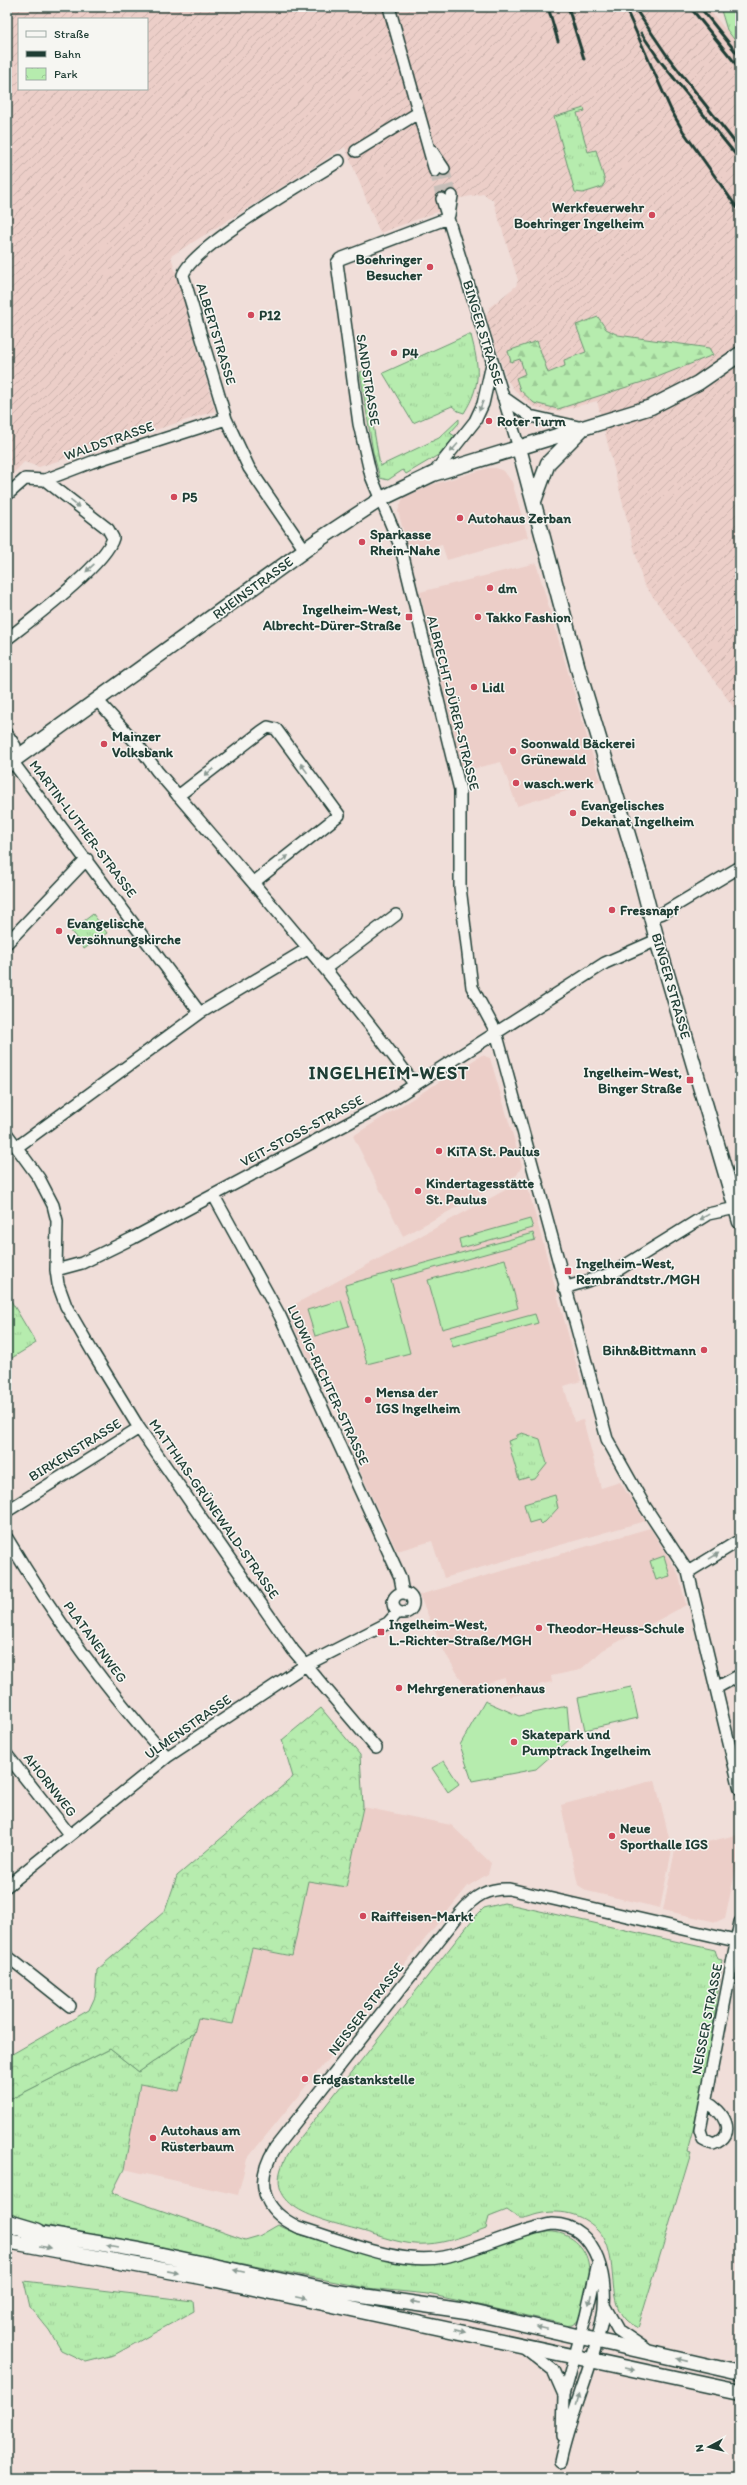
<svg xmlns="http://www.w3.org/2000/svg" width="747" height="2485" font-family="Itim,sans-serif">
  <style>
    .built { fill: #eccec8 }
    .industrial { fill: url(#industrial-furrows); fill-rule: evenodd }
    .grass { fill: url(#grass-tufts); stroke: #6a9471 }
    .forest { fill: url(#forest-firs); stroke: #6a9471 }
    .park { fill: url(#park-crowns); stroke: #6a9471 }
    .garden { fill: #b6ecae; stroke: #6a9471 }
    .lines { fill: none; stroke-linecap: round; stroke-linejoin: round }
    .minor-tunnel { stroke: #c6beb8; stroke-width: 11; stroke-dasharray: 11 5.5; stroke-linecap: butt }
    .minor-casing { stroke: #1f3d34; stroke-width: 14 }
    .major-casing { stroke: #1f3d34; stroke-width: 17 }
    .highway-casing { stroke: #1f3d34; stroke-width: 20 }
    .minor { stroke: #f6f6f2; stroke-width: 11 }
    .major { stroke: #f6f6f2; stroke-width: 14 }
    .highway { stroke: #f6f6f2; stroke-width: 17 }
    .rail { stroke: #1f3d34; stroke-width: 3 }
    .oneway { fill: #8a9a93 }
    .poi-dot { fill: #d1495b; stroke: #f6f6f2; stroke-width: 1.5 }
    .labels { text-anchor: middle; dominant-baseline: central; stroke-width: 3; stroke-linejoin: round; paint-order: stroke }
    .poi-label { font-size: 14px; font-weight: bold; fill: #1f3d34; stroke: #f6f6f2; text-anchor: start }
    .street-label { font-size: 14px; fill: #1f3d34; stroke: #f6f6f2 }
    .district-label { font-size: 18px; font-weight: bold; letter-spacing: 1px; fill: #1f3d34; stroke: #f6f6f2 }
  </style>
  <defs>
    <pattern id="industrial-furrows" width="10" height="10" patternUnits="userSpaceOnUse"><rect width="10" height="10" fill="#eccec8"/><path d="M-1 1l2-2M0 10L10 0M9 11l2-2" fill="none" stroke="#cab2ac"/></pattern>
    <pattern id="grass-tufts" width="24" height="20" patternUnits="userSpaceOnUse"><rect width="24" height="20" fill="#b6ecae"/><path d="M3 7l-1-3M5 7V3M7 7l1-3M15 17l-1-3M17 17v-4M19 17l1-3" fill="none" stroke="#9ccb96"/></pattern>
    <pattern id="forest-firs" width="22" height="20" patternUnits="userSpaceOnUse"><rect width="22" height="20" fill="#b6ecae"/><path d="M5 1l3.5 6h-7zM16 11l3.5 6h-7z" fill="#9ccb96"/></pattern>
    <pattern id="park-crowns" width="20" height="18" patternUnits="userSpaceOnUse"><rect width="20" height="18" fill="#b6ecae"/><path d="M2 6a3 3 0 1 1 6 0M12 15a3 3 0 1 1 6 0" fill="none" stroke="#9ccb96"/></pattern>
  </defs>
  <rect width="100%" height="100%" fill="#f0ded9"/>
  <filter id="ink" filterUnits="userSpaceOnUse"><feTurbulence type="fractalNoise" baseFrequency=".025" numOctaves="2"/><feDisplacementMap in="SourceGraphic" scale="8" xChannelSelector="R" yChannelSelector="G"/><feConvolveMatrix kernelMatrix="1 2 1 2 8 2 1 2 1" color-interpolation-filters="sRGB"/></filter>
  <g filter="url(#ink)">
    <path class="built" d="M686 7H707L740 47V78Z
      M488 468H496L504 471 512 482 528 537 447 560 442 545 409 553 398 511 403 498 431 485Z
      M536 563 600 781 517 806 501 762 463 771 420 592Z
      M482 1055 490 1058 522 1166 517 1175 403 1236 353 1136Z
      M520 1182 527 1185 581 1381 564 1386 574 1422 583 1420 601 1488 620 1482 645 1521 444 1578 432 1541 397 1551 342 1432 349 1428 326 1375 317 1377 286 1309Z
      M650 1528 678 1573 686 1605 603 1650 580 1670 551 1676 552 1682 538 1685V1690L509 1697 505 1678 467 1689 445 1653 419 1595Z
      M655 1780 672 1850 660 1908 587 1891 578 1885 561 1805Z
      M363 1807 451 1825 491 1863 488 1874 468 1886 247 2159 238 2195 124 2169 141 2084 179 2091 198 2018 233 2024 252 1948 292 1956 308 1881 346 1887Z
      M740 1834V1850L725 1918 716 1922 663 1910 675 1850Z"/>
    <path class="industrial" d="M7 7H686L740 78V716L643 583 597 401 558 411H548L532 406 516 392 507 380 486 317 490 307 516 286 518 280 493 200 483 194 437 202 440 211 380 233 345 147 171 256 215 411 39 467 24 462 7 480ZM19 19H147V89H19Z"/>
    <path class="grass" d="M720 7H740V47L727 30Z
      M584 108 585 111 577 113 588 152 596 150 605 182 602 187 583 193 575 192 554 117Z
      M467 335H471C479 367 482 384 464 413L458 411 452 406 413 423 383 373Z
      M364 371 380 466 439 438 459 419V423L450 433 455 436 440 454 406 474 403 470 388 480 380 478 373 452 360 372Z
      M93 914 107 933 84 949 71 931Z
      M7 1294 36 1343 7 1361Z
      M522 1433 540 1439 547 1464 535 1479 530 1480 529 1477 519 1480 508 1441 517 1438V1435Z
      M555 1495 558 1508 545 1522 540 1524 539 1520 529 1523 524 1504Z
      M504 1903 715 1950 718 1959 722 1960C714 2025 705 2089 687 2152L691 2153 638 2328C598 2311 625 2256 597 2229 580 2213 560 2209 538 2214 533 2215 525 2219 520 2218 516 2217 510 2212 507 2210L489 2217 486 2228C467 2235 447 2243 427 2244 404 2246 381 2236 359 2230 320 2219 254 2208 289 2152L472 1920 484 1908Z
      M194 2033 179 2091 140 2084 124 2169 112 2193 245 2240 259 2236 278 2225C303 2238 331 2242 358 2249 382 2256 404 2265 429 2264 469 2263 506 2236 545 2232 565 2230 584 2243 588 2262 592 2279 587 2306 578 2321L572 2325 563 2326 560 2323 428 2294 367 2288 48 2226 7 2215V2101L110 2049 139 2072Z
      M24 2281 193 2301 194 2311 114 2355 86 2362 61 2350 49 2330 30 2307Z"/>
    <path class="forest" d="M598 317 606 329 618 335 709 348 713 355 655 378 558 409 534 403 520 390 516 378 525 374 520 359 511 362 508 351 537 341 548 373 565 366 564 360 586 352 576 325Z"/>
    <path class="park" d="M321 1708 360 1755 363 1807 346 1887 308 1881 292 1956 252 1948 233 2024 198 2018 194 2033 139 2072 110 2049 7 2101V2057L89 2010 95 1997 97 1970 165 1911 177 1876 293 1777 282 1740Z"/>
    <path class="garden" d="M530 1219 533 1228 461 1248 459 1239Z
      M533 1233 535 1240 391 1280 410 1353 367 1364 345 1285Z
      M505 1259 518 1308 442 1329 428 1280Z
      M341 1300 349 1326 315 1336 307 1310Z
      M535 1314 538 1323 453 1347 450 1337Z
      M664 1556 670 1576 656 1580 650 1561Z
      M631 1687 638 1718 585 1730 578 1698Z
      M485 1701 519 1716 567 1706 570 1739 536 1769 472 1781 460 1745Z
      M444 1761 459 1784 448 1792 432 1768Z"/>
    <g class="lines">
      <path class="minor-tunnel" d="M444 169 452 196
        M435 171 442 199"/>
      <g class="minor-casing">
        <path id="minor" d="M389 7 435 171
          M356 151 418 113
          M432 151 444 169
          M442 199 519 448
          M449 215 452 196
          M448 218 340 259 337 263 359 424 371 476 401 548 460 790V887L472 987 496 1032 607 1439 644 1505 688 1572 740 1789
          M503 397 530 416 583 428
          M433 474 475 421 483 404 492 364
          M7 495 25 479 45 480 92 462 226 419
          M305 550 249 468 226 419 183 275C192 247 309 180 339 161
          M7 639C31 620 106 564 113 538L108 529 45 480
          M97 700 138 745 157 771C245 874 335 975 415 1085
          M7 734 15 746
          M12 761 200 1013
          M178 796 262 731 268 727 276 729 339 815 253 883
          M651 917 663 913 740 867
          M7 943 87 859
          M326 968 396 915
          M7 1134 39 1178 53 1205 57 1221 56 1270 58 1284 66 1306 92 1351 139 1428 293 1650 376 1748
          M17 1147 200 1013 309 948
          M214 1196 280 1316 400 1577 403 1593
          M56 1270 82 1263 133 1238 388 1102 605 963 657 940
          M564 1288 613 1273 708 1214 736 1208
          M7 1511 139 1428
          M7 1538C53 1616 107 1690 167 1757
          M688 1572 740 1540
          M393 1603a10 10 0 1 1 20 0a10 10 0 1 1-20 0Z
          M716 1688 740 1675
          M7 1755 69 1834
          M7 1886 167 1757 304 1666 388 1623 398 1612
          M7 1956 70 2006
          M706 2102C723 2110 739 2135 713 2144L703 2139 700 2130 740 1922
          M605 2307 618 2330 646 2349
          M525 2348 553 2370 564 2395
          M563 2436 564 2395 586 2316 597 2267
          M560 2462C570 2414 592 2369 602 2321 610 2285 599 2224 552 2224 515 2230 481 2249 444 2257 398 2266 342 2240 298 2227 262 2210 254 2182 275 2148L461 1912C475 1896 487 1888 509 1889L740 1942"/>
      </g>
      <g class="major-casing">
        <path id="major" d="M519 448 579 672 641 878 657 940 740 1222
          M534 501 548 463 581 430
          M7 765 320 539 381 499 433 474 651 407 698 383 740 354
          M27 2231 139 2250 335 2292 466 2311 740 2373
          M7 2241 207 2278 740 2392"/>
      </g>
      <g class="highway-casing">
        <path id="highway" d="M7 2223 37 2232"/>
      </g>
      <use href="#minor" class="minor"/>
      <use href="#major" class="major"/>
      <use href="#highway" class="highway"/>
      <path class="rail" d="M548 7 558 41
        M568 7 584 59
        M625 7 671 110 683 131 740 212
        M634 7 668 57 740 149
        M690 7 740 69
        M700 7 740 57
        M641 33 661 62 740 160"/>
    </g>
    <defs><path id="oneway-solid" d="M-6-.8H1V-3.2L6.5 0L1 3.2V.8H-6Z"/></defs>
    <g class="oneway">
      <use href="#oneway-solid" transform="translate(481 406) rotate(112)"/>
      <use href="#oneway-solid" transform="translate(454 448) rotate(132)"/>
      <use href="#oneway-solid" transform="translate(75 504) rotate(39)"/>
      <use href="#oneway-solid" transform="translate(90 568) rotate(137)"/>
      <use href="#oneway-solid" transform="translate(304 768) rotate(-126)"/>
      <use href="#oneway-solid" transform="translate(209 772) rotate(142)"/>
      <use href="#oneway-solid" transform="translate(284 859) rotate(-38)"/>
      <use href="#oneway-solid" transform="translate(704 1217) rotate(151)"/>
      <use href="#oneway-solid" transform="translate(714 1556) rotate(-32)"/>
      <use href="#oneway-solid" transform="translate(112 2246) rotate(-170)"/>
      <use href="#oneway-solid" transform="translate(45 2247) rotate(10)"/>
      <use href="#oneway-solid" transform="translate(239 2271) rotate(-168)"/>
      <use href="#oneway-solid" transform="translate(173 2272) rotate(11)"/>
      <use href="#oneway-solid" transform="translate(301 2298) rotate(12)"/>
      <use href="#oneway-solid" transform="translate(590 2300) rotate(102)"/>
      <use href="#oneway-solid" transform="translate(415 2302) rotate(-171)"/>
      <use href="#oneway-solid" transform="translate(542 2328) rotate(-168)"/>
      <use href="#oneway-solid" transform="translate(460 2331) rotate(13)"/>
      <use href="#oneway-solid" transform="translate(682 2360) rotate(-167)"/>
      <use href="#oneway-solid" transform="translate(629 2369) rotate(12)"/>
      <use href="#oneway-solid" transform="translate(578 2399) rotate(-73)"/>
    </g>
  </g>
  <g class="poi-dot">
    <circle cx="652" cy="215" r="4"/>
    <circle cx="430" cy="267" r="4"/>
    <circle cx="251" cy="315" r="4"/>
    <circle cx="394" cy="353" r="4"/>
    <circle cx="489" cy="421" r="4"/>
    <circle cx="174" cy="497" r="4"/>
    <circle cx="460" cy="518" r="4"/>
    <circle cx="362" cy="542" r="4"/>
    <circle cx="490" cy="588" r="4"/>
    <rect x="405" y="613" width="8" height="8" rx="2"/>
    <circle cx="478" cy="617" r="4"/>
    <circle cx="474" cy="687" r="4"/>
    <circle cx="104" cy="744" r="4"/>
    <circle cx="513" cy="751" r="4"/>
    <circle cx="516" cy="783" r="4"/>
    <circle cx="573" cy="813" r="4"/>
    <circle cx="612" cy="910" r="4"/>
    <circle cx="59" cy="931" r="4"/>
    <rect x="686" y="1076" width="8" height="8" rx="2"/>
    <circle cx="439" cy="1151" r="4"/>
    <circle cx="418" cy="1191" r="4"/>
    <rect x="564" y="1267" width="8" height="8" rx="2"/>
    <circle cx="704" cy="1350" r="4"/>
    <circle cx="368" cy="1400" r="4"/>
    <circle cx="539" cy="1628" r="4"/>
    <rect x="377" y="1628" width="8" height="8" rx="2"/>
    <circle cx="399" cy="1688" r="4"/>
    <circle cx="514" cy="1742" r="4"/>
    <circle cx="612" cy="1836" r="4"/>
    <circle cx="363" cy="1916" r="4"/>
    <circle cx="305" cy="2079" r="4"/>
    <circle cx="153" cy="2138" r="4"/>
  </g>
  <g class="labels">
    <g class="poi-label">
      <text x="644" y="207" text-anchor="end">Werkfeuerwehr<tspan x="644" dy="16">Boehringer Ingelheim</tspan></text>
      <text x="422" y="259" text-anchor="end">Boehringer<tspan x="422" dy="16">Besucher</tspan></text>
      <text x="259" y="315">P12</text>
      <text x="402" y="353">P4</text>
      <text x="497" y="421">Roter Turm</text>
      <text x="182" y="497">P5</text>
      <text x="468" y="518">Autohaus Zerban</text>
      <text x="370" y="534">Sparkasse<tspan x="370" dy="16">Rhein-Nahe</tspan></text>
      <text x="498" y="588">dm</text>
      <text x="401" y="609" text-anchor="end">Ingelheim-West,<tspan x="401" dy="16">Albrecht-Dürer-Straße</tspan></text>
      <text x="486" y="617">Takko Fashion</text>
      <text x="482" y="687">Lidl</text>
      <text x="112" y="736">Mainzer<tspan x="112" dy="16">Volksbank</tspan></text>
      <text x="521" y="743">Soonwald Bäckerei<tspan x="521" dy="16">Grünewald</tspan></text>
      <text x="524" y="783">wasch.werk</text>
      <text x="581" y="805">Evangelisches<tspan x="581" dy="16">Dekanat Ingelheim</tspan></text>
      <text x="620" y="910">Fressnapf</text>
      <text x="67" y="923">Evangelische<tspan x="67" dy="16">Versöhnungskirche</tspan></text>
      <text x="682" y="1072" text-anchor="end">Ingelheim-West,<tspan x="682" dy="16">Binger Straße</tspan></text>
      <text x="447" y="1151">KiTA St. Paulus</text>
      <text x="426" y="1183">Kindertagesstätte<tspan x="426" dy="16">St. Paulus</tspan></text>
      <text x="576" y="1263">Ingelheim-West,<tspan x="576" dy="16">Rembrandtstr./MGH</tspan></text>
      <text x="696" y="1350" text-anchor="end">Bihn&amp;Bittmann</text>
      <text x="376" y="1392">Mensa der<tspan x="376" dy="16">IGS Ingelheim</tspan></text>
      <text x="389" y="1624">Ingelheim-West,<tspan x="389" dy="16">L.-Richter-Straße/MGH</tspan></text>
      <text x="547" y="1628">Theodor-Heuss-Schule</text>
      <text x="407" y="1688">Mehrgenerationenhaus</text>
      <text x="522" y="1734">Skatepark und<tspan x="522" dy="16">Pumptrack Ingelheim</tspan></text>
      <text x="620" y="1828">Neue<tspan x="620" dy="16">Sporthalle IGS</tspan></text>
      <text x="371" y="1916">Raiffeisen-Markt</text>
      <text x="313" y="2079">Erdgastankstelle</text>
      <text x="161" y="2130">Autohaus am<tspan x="161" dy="16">Rüsterbaum</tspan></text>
    </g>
    <g class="street-label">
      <text transform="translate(483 333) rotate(73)">BINGER STRASSE</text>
      <text transform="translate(216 334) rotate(73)">ALBERTSTRASSE</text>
      <text transform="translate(368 380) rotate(81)">SANDSTRASSE</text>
      <text transform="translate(109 441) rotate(-19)">WALDSTRASSE</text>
      <text transform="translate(253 588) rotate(-36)">RHEINSTRASSE</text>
      <text transform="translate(453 703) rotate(76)">ALBRECHT-DÜRER-STRASSE</text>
      <text transform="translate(83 829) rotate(53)">MARTIN-LUTHER-STRASSE</text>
      <text transform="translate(671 986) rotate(74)">BINGER STRASSE</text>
      <text transform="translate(302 1131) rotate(-28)">VEIT-STOSS-STRASSE</text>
      <text transform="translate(328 1385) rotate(65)">LUDWIG-RICHTER-STRASSE</text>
      <text transform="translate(75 1450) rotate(-32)">BIRKENSTRASSE</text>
      <text transform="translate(214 1509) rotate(55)">MATTHIAS-GRÜNEWALD-STRASSE</text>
      <text transform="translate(95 1642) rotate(54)">PLATANENWEG</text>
      <text transform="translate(188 1727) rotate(-35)">ULMENSTRASSE</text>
      <text transform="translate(50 1785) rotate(52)">AHORNWEG</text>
      <text transform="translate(366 2009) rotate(-52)">NEISSER STRASSE</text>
      <text transform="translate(707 2019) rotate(-79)">NEISSER STRASSE</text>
    </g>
    <g class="district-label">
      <text x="389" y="1073">INGELHEIM-WEST</text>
    </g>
  </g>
  <rect width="747" height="2485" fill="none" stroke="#f6f6f2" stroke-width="24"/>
  <rect x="12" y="12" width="723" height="2461" fill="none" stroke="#1f3d34" stroke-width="1.5" filter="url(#ink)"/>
  <rect x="18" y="18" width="130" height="72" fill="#f6f6f2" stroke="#a0aca6"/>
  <rect x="26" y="31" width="20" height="6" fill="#f6f6f2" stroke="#a0aca6"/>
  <text x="54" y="38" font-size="12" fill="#1f3d34">Straße</text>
  <rect x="26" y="51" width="20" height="6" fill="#1f3d34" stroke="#a0aca6"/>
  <text x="54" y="58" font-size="12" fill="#1f3d34">Bahn</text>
  <rect x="26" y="68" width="20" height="12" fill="url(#park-crowns)" stroke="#a0aca6"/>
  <text x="54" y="78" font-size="12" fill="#1f3d34">Park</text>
  <g transform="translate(709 2447) rotate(263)" stroke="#f6f6f2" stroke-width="3" paint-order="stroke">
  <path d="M0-3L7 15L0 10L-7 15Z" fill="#1f3d34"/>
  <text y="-6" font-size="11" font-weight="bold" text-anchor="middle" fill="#1f3d34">N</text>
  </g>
</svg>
